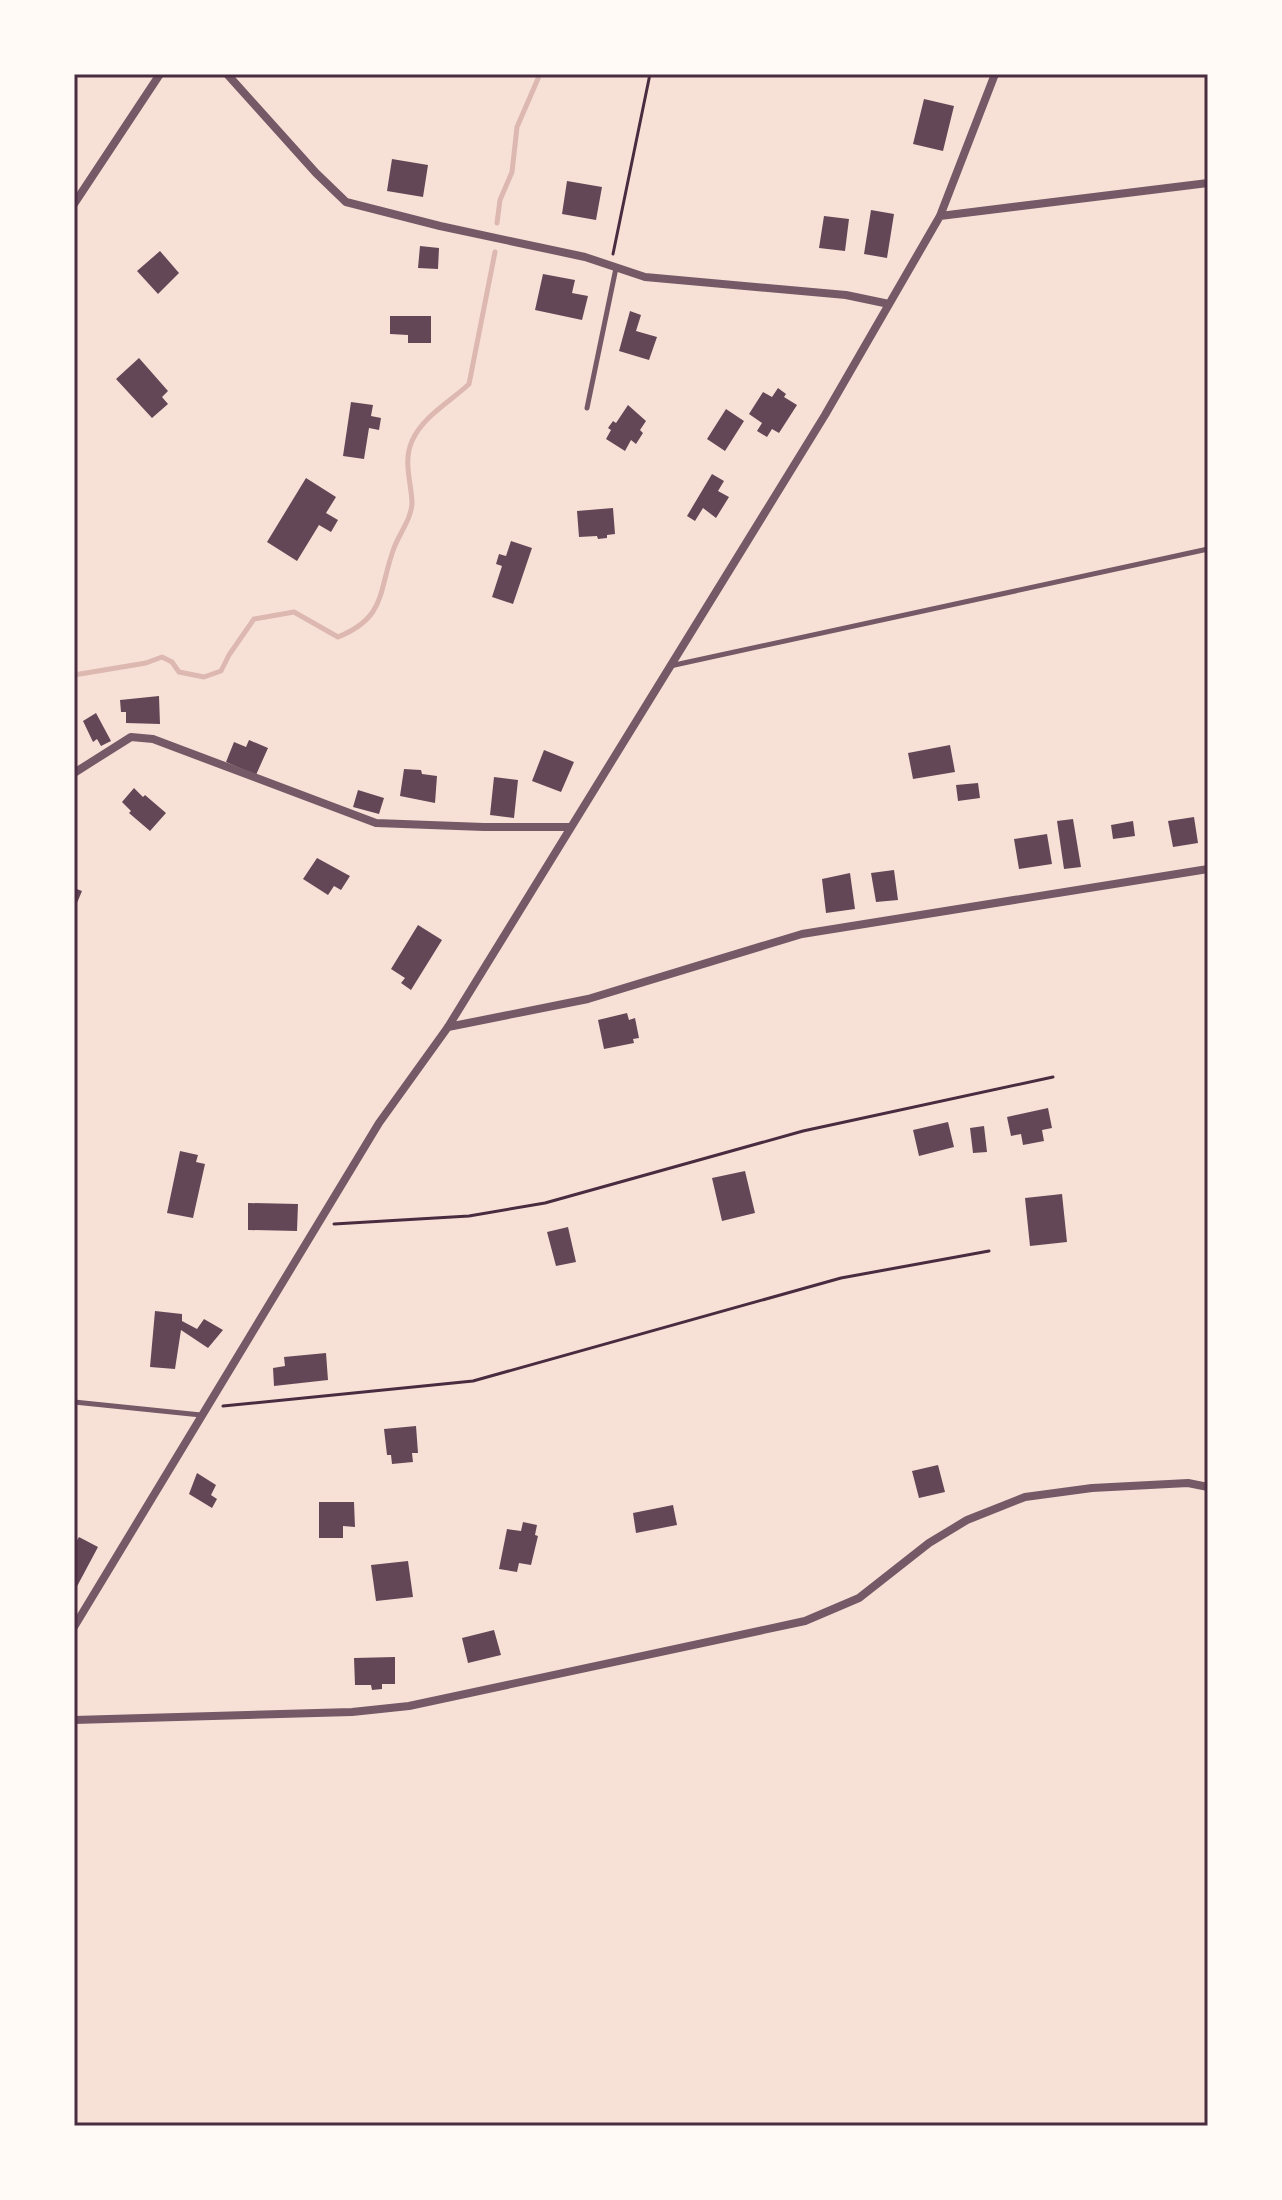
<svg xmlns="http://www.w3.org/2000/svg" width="1282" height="2200" font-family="Overpass,sans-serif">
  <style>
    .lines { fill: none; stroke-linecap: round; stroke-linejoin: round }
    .stream { stroke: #dcb8b0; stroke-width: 5 }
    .building { fill: #644757 }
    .path { stroke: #4a2c40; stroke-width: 3 }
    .service { stroke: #755966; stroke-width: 5 }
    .minor { stroke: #755966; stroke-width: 8 }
    .neatline { fill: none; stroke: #4a2c40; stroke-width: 3 }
  </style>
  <rect width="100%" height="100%" fill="#f7e1d7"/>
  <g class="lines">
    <path class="stream" d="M497 223 500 200 512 172 517 127 540 74
      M74 675 146 663 162 657 172 662 179 672 204 677 221 671 229 655 254 619 294 612 338 637C387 617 378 591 394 548 399 534 412 518 412 502 411 481 403 461 412 441 423 416 450 402 469 384L495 252"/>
  </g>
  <path class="building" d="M924 99 954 106 943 151 913 144Z
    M392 159 428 165 423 197 387 191Z
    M567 181 602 187 596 220 562 214Z
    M871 210 894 214 887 258 864 254Z
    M824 216 849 219 845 251 819 248Z
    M420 246 439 248 438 269 418 268Z
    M160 251 179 273 158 294 137 271Z
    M543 274 575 280 572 293 588 296 582 320 535 310Z
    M630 311 641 315 636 331 657 337 649 360 619 351Z
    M390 316H431V343H408V335L390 334Z
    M139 358 168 391 162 397 168 404 152 418 116 379Z
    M778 388 786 394 784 397 797 405 779 433 772 429 767 437 757 431 762 423 749 414 763 392 772 397Z
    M351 402 373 405 371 416 381 418 379 430 369 428 364 459 343 456Z
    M628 405 646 421 640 430 643 433 636 444 631 440 625 451 606 439 611 430 608 428 613 421 616 423Z
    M726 409 744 421 725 451 707 439Z
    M712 474 724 481 718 491 729 497 716 518 703 508 695 521 687 516Z
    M306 478 336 497 326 513 338 520 331 532 319 525 297 561 267 542Z
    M613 508 615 534 607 535V538L598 539 597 536 579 537 577 511Z
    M511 541 532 548 513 604 492 597 502 566 496 564 499 554 506 556Z
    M159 696 160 724 126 723V712H121L120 700Z
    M96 713 111 741 101 746 97 739 93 742 83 721Z
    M249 740 268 748 256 775 226 762 234 742 246 747Z
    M950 745 955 772 913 779 908 753Z
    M544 750 574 762 561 792 532 781Z
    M404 769 421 770 422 774 437 776 435 803 400 796Z
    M494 777 518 780 514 818 490 815Z
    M978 783 980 798 958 801 956 785Z
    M134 788 143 797 145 795 166 813 150 831 129 813 131 811 122 802Z
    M358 790 384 798 379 814 353 807Z
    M1194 817 1198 843 1173 847 1168 821Z
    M1073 819 1081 867 1064 869 1057 821Z
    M1133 821 1135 836 1113 839 1111 825Z
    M1047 834 1052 864 1019 869 1014 839Z
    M317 858 350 876 341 890 334 886 328 895 303 879Z
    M894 870 898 900 876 902 871 873Z
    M850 873 855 909 826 913 822 879Z
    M74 888 82 891 74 910Z
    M418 925 442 940 411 990 401 983 405 978 391 969Z
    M627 1013 629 1020 635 1018 639 1038 633 1039 634 1043 604 1049 598 1020Z
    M1048 1108 1052 1128 1042 1130 1044 1141 1023 1145 1021 1134 1011 1136 1007 1117Z
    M948 1122 954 1147 919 1156 913 1130Z
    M984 1126 987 1152 973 1153 970 1128Z
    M180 1151 198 1155 196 1162 205 1164 193 1218 167 1213Z
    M745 1171 755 1213 722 1221 712 1178Z
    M1062 1194 1067 1242 1030 1246 1025 1198Z
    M248 1203 298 1204 297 1231 248 1230Z
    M568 1227 576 1262 556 1266 547 1232Z
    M155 1311 182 1314V1321L197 1329 204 1319 223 1330 208 1348 181 1330 175 1369 150 1367Z
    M326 1353 328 1380 274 1386 273 1368 285 1366 284 1357Z
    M416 1426 418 1453H412L413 1462 392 1464 391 1455H387L384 1429Z
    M938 1465 945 1492 919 1498 912 1471Z
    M197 1473 216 1485 211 1495 217 1499 212 1508 189 1494Z
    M319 1502H354L355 1527 343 1526V1538H319Z
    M673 1505 677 1525 636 1533 633 1513Z
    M523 1522 537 1525 535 1535 538 1536 531 1565 519 1563 517 1572 499 1569 507 1529 521 1531Z
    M79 1537 98 1547 74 1592V1545Z
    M408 1561 413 1597 376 1601 371 1565Z
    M494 1630 501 1655 468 1663 462 1638Z
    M395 1657V1684H382V1689L372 1690 371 1685H355L354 1658Z"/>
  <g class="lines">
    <path class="path" d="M613 254 650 74
      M334 1224 469 1216 545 1203 803 1131 1053 1077
      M223 1406 473 1381 841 1278 989 1251"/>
    <path class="service" d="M587 408 616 268
      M670 666 1208 549
      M74 1402 201 1415"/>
    <path class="minor" d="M227 74 316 173 346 202 440 226 585 257 645 277 846 295 889 304
      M74 204 160 74
      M940 216 1208 183
      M74 773 131 737 153 739 376 823 484 827H569
      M448 1027 588 999 802 934 1208 869
      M74 1627 379 1123 448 1027 825 415 940 216 995 74
      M74 1720 352 1712 409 1706 805 1621 859 1598 929 1543 967 1520 1025 1497 1092 1488 1188 1483 1208 1487"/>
  </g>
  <rect width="1282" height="2200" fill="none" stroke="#fffaf5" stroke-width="152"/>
  <rect x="76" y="76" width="1130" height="2048" class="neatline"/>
</svg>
